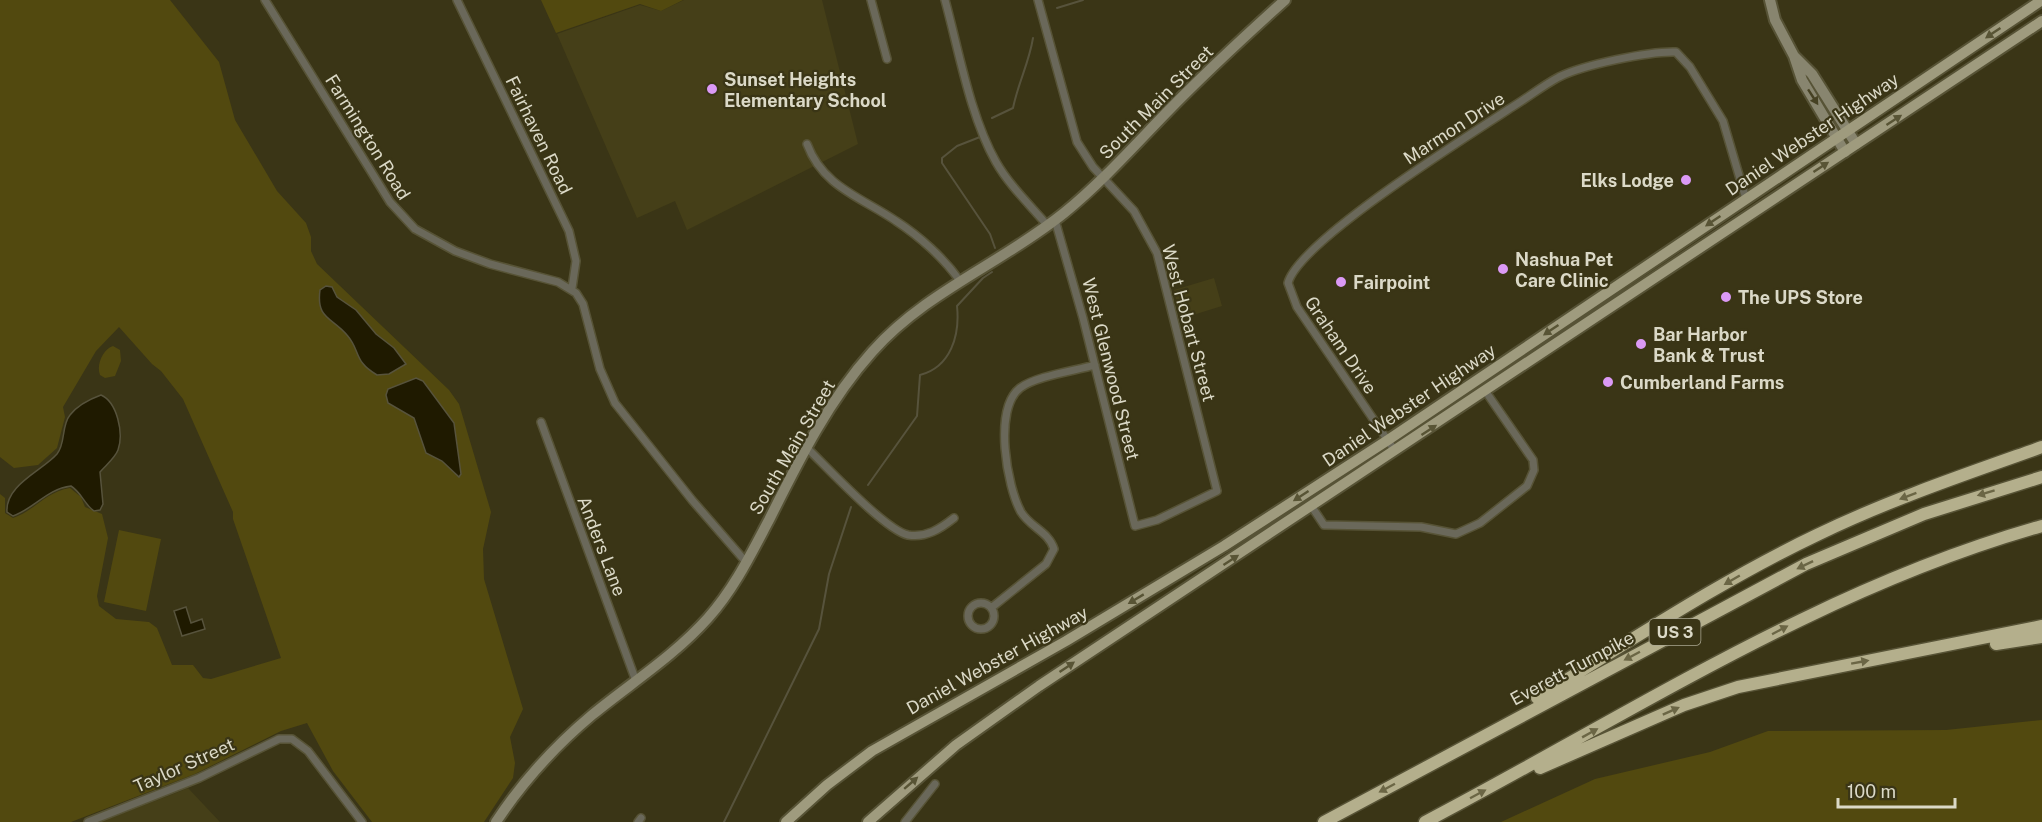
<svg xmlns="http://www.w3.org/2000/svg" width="2042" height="822" font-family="'Public Sans',sans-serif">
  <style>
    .built { fill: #453f18 }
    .green { fill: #52490f }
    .water { fill: #1f1a00; stroke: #57533c; stroke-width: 1.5 }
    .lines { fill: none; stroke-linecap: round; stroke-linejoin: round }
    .stream { stroke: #57533c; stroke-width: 2 }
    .street-casing { stroke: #575336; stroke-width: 10 }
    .secondary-casing { stroke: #575336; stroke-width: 14 }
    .primary-casing { stroke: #575336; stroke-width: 14 }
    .highway-casing { stroke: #575336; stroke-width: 15 }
    .street { stroke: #6a685a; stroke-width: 7 }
    .secondary { stroke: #88856f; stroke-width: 10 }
    .primary { stroke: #9f9b7e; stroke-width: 10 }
    .highway { stroke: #b4af8c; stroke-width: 12 }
    .oneway { fill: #585435 }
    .oneway2 { fill: #464123 }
    .oneway3 { fill: #6b6645 }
    .poi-dot { fill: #db99f5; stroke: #3a3516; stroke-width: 2 }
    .labels { text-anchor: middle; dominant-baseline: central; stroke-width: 4.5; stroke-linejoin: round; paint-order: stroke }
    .shield { fill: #3a3516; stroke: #aba892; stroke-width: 1.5 }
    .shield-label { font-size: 16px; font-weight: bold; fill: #dbd9c7 }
    .poi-label { font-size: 18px; font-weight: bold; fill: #dbd9c7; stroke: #3a3516; text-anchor: start }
    .street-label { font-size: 18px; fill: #dbd9c7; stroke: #3a3516 }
  </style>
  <rect width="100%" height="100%" fill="#3a3516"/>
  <path class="built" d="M684 0H822L858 144 687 230 675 201 637 218 557 34 640 5 661 11Z
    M1214 278 1222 306 1180 319 1174 290Z
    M188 788 220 822H99L168 796Z"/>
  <path class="green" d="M0 0H170L219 62 235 120 277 191 306 223 311 237V251L317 264 449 390 459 404 491 512 483 549 484 579 523 709 510 737 515 763 513 778 484 822H372L333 771 307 723 281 731 195 774 71 822H0V494L5 498V513L13 518C34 511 47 491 70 488L81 497 85 507 102 514 108 538 97 596 99 606 116 619 149 622 157 628 172 665H193L203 678 211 679 281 658 233 519V512L183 399 161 371 152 364 119 327 96 351 63 407 65 417 57 448 38 465 14 468 0 457Z
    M541 0H683L661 11 640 4 556 33Z
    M113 346 120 350 121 361 115 376 105 378 100 375C96 365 103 349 113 346Z
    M119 530 161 539 146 611 104 602Z
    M2042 720V822H1501L1595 779 1710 752 1768 731 1946 730Z"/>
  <path class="water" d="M326 286 332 287 337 297 356 310 376 334 394 348 406 364 389 374 377 375C353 361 361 351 347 335 332 317 316 319 320 290Z
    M416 378 423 381 454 423 461 474 459 477 442 461 426 453 414 418 388 403 386 395 388 389Z
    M101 395C117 402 124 433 118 450 115 458 106 465 100 472L103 504 100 510 94 511C84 504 82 493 71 486 47 489 35 508 13 516L7 512C5 485 42 471 57 454 66 443 61 426 70 415 77 406 90 399 101 395Z
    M186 607 191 623 202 619 205 629 182 636 174 611Z"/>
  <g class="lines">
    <path class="stream" d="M1057 8 1083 0
      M992 118 1013 108C1018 83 1029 63 1033 38
      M980 137 957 146 942 158V163L990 234 995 248
      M868 485 917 416 920 375C951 367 960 335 957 306L983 278 992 272
      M724 822 819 629 829 574 851 507"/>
    <g class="street-casing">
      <path id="street" d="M265 0 390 202 415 229 455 251 490 264 558 282 576 293 583 304 600 369 615 403 692 500 746 562
        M457 0 569 231 576 261 572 288
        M871 0 887 59
        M945 0C959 51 970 116 996 162 1009 185 1030 205 1048 226
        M1038 0 1077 142 1093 167 1134 211 1157 253 1217 491 1157 520 1135 526 1083 318 1055 220
        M807 144C823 187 861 197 896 221 919 236 944 258 960 281
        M541 422 636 681
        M807 448C826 466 885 530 908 535 926 538 940 529 954 518
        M1395 451 1297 307 1288 283C1299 241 1467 137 1509 109 1526 99 1542 86 1559 77 1583 65 1649 51 1676 52L1690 67 1723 121 1746 199
        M1312 507 1324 525 1421 527 1456 534 1480 523 1527 486 1534 470 1533 460 1486 392
        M968 616a13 13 0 1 1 26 0a13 13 0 1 1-26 0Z
        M991 608 1046 564 1054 549C1049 532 1030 527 1021 512 1007 487 993 409 1020 388 1036 376 1074 371 1095 365
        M88 822 199 778 279 739H292L308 751 362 822
        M638 822 641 818
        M905 822 935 784"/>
    </g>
    <g class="secondary-casing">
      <path id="secondary" d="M1770 0 1775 20 1794 56 1802 80 1845 152
        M1794 56 1812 74 1856 144
        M496 822C523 781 555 746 592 715 631 683 674 656 708 618 734 589 751 554 769 520 798 462 828 401 872 352 925 292 1002 263 1064 213 1101 183 1134 146 1167 112 1205 73 1245 36 1285 0"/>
    </g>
    <g class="primary-casing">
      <path id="primary" d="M786 822 827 785 872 751 1066 641 1224 546 1388 440 2042 0
        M868 822 956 745 1039 686 2042 21"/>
    </g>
    <g class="highway-casing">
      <path id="highway" d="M1996 644 2042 637
        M1537 698C1629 642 1720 581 1817 535 1889 500 1966 474 2042 447
        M1540 768 1684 705 1738 687 2042 626
        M1324 822 1806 564 1924 514 2042 477
        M1425 822C1627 716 1821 588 2042 526"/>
    </g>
    <use href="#street" class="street"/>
    <use href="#secondary" class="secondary"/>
    <use href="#primary" class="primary"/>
    <use href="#highway" class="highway"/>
  </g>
  <defs><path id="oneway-solid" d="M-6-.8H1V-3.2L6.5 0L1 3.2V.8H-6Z" transform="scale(1.5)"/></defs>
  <g class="oneway">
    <use href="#oneway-solid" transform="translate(1993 33) rotate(146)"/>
    <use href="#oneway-solid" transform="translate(1894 120) rotate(-33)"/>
    <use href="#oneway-solid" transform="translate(1821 167) rotate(-33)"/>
    <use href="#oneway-solid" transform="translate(1713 221) rotate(146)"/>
    <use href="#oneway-solid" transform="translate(1551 330) rotate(146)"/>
    <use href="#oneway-solid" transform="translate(1429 430) rotate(-33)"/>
    <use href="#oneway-solid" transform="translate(1301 496) rotate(147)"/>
    <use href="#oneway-solid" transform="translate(1231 560) rotate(-33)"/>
    <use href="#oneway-solid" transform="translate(1136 599) rotate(149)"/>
    <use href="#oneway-solid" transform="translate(1067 667) rotate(-34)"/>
    <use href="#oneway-solid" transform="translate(911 783) rotate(-41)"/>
  </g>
  <use class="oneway2" href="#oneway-solid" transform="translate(1813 97) rotate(57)"/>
  <g class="oneway3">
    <use href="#oneway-solid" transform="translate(1986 493) rotate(163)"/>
    <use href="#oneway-solid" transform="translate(1908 496) rotate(159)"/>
    <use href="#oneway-solid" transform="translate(1805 565) rotate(154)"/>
    <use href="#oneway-solid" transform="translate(1732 580) rotate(150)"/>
    <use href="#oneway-solid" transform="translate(1780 630) rotate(-28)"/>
    <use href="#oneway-solid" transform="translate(1632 656) rotate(152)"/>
    <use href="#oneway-solid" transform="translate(1860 662) rotate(-10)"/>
    <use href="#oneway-solid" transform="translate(1671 711) rotate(-24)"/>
    <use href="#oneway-solid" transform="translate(1590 733) rotate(-29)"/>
    <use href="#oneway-solid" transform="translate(1387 788) rotate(152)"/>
    <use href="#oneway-solid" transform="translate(1478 794) rotate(-28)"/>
  </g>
  <g class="poi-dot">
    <circle cx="712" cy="89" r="6"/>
    <circle cx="1686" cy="180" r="6"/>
    <circle cx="1503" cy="269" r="6"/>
    <circle cx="1341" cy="282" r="6"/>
    <circle cx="1726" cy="297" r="6"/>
    <circle cx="1641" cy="344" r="6"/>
    <circle cx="1608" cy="382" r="6"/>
  </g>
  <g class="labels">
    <rect class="shield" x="1649.5" y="619" width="51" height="26" rx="4.5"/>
    <g class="shield-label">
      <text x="1675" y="632">US 3</text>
    </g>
    <g class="poi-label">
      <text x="724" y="79">Sunset Heights<tspan x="724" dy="21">Elementary School</tspan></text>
      <text x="1674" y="180" text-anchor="end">Elks Lodge</text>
      <text x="1515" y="259">Nashua Pet<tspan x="1515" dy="21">Care Clinic</tspan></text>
      <text x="1353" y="282">Fairpoint</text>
      <text x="1738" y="297">The UPS Store</text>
      <text x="1653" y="334">Bar Harbor<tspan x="1653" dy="21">Bank &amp; Trust</tspan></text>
      <text x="1620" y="382">Cumberland Farms</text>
    </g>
    <g class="street-label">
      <text transform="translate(1156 102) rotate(-45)">South Main Street</text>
      <text transform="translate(1454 128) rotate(-33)">Marmon Drive</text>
      <text transform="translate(1812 134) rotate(-34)">Daniel Webster Highway</text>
      <text transform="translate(539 135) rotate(64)">Fairhaven Road</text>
      <text transform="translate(368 137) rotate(58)">Farmington Road</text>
      <text transform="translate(1189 323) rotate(75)">West Hobart Street</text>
      <text transform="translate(1341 345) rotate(56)">Graham Drive</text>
      <text transform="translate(1111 369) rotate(76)">West Glenwood Street</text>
      <text transform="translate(1409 405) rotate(-34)">Daniel Webster Highway</text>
      <text transform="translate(792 447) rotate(-60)">South Main Street</text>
      <text transform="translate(602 546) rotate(69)">Anders Lane</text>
      <text transform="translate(997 660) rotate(-29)">Daniel Webster Highway</text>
      <text transform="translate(1572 668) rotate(-28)">Everett Turnpike</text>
      <text transform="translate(184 765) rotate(-24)">Taylor Street</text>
    </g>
  </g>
  <path d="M1838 798v9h117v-9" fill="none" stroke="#dbd9c7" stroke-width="3"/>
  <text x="1847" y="798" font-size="18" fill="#dbd9c7" stroke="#3a3516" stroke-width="4.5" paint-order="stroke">100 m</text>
</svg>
